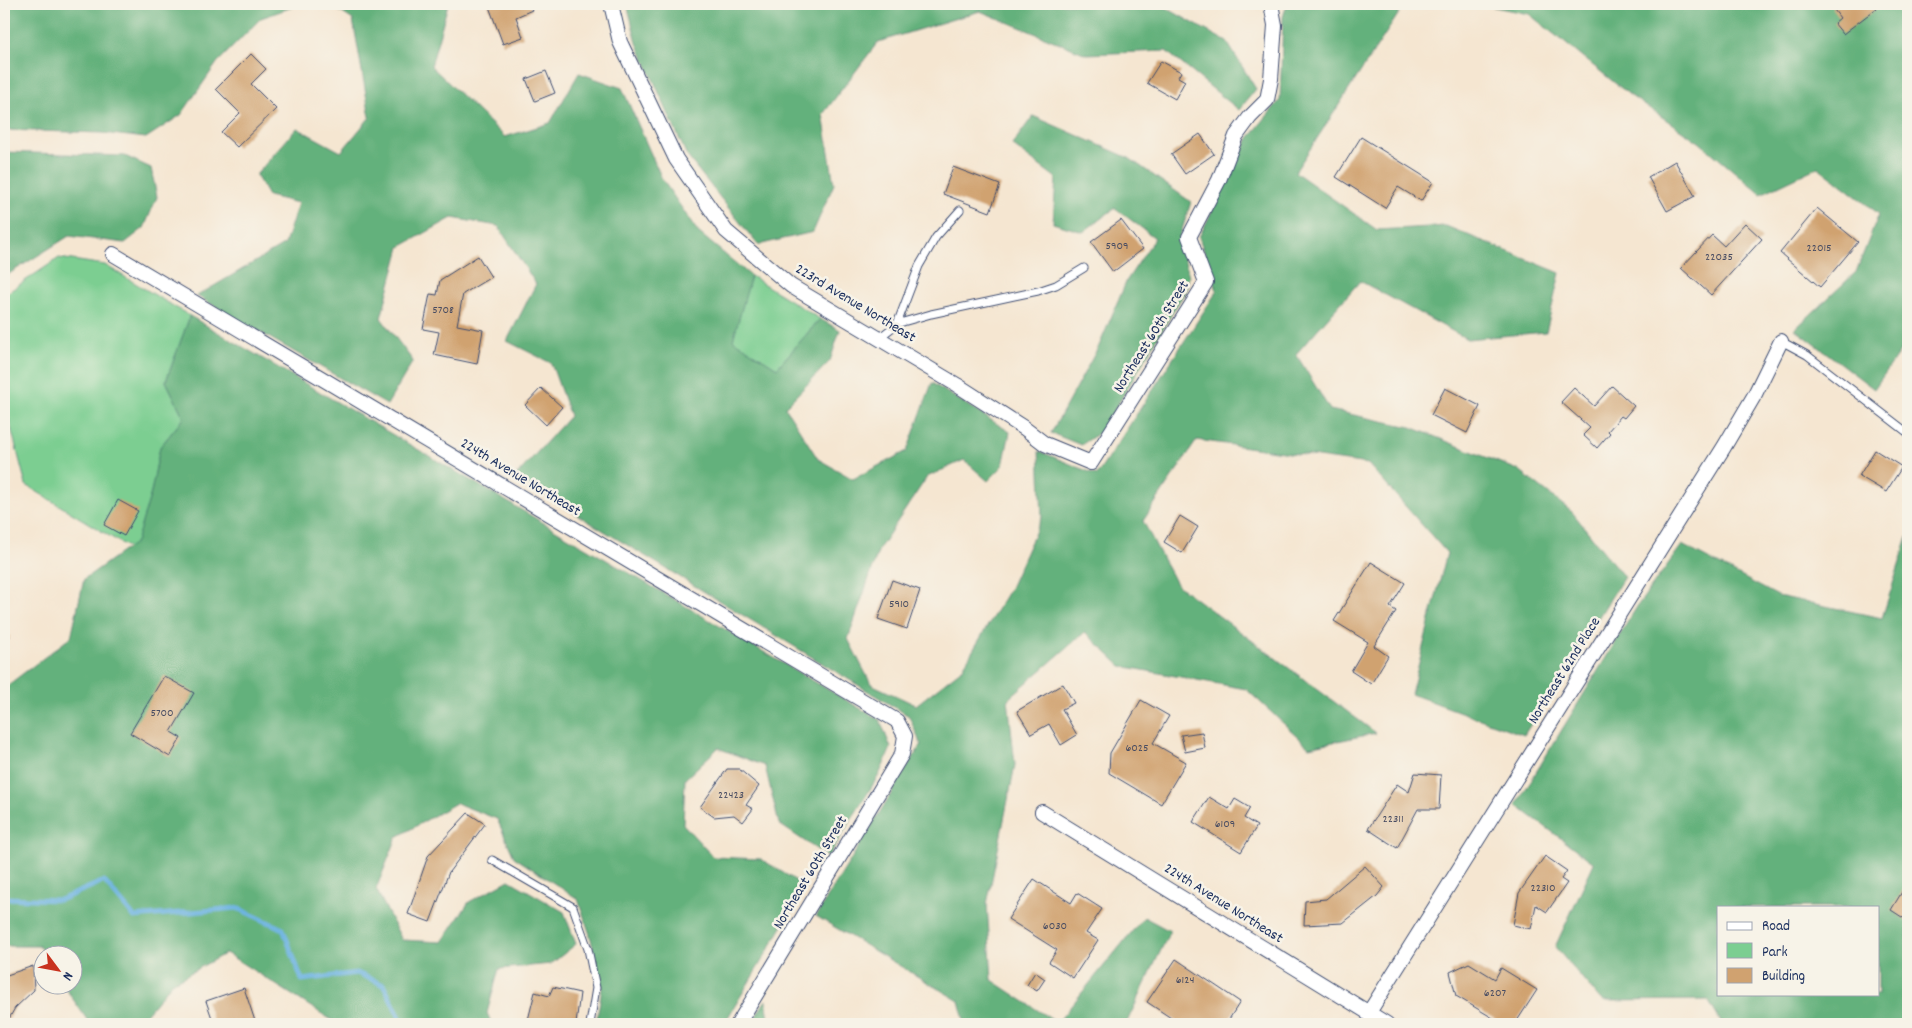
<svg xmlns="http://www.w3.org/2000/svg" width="1912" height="1028" font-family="Dekko,sans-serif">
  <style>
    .green { fill: #7bce91; stroke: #4b7e78 }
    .forest { fill: #64b17b; stroke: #40706c; fill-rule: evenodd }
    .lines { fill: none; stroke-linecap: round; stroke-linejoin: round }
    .stream { stroke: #6ab2e1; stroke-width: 5 }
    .building { fill: #d0a270 }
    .lane-casing { stroke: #3c4a6f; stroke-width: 9 }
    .street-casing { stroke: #3c4a6f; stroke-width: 16 }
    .lane { stroke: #fff; stroke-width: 7 }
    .street { stroke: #fff; stroke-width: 14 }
    .labels { text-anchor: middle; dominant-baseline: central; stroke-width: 5; stroke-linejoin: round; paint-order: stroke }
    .number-label { font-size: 12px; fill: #484c62 }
    .street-label { font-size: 15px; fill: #1b2f5e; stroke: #f7f3e8 }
  </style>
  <rect width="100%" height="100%" fill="#f7f3e8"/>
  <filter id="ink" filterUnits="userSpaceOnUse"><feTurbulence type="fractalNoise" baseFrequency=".02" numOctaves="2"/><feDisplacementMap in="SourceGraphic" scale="10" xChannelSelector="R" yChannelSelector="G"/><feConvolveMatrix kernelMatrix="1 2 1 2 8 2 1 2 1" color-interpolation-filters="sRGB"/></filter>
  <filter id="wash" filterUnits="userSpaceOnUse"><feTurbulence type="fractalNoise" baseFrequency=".0096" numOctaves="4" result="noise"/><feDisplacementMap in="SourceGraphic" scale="20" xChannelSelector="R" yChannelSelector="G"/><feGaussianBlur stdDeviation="1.12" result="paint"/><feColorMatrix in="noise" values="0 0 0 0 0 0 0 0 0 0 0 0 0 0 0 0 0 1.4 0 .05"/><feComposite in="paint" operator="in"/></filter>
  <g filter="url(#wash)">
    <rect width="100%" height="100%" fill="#f5e6d1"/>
    <path class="green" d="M59 258 105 265 190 316 166 381 184 418 160 447 151 493 136 543 129 548 26 485 4 401V297L7 293Z
      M751 276 820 319 777 368 732 340Z"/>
    <path class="forest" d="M4 4H301L261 18 217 63 181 115 146 138 102 133 4 130Z
      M329 4H448L431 66 505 137 550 123 579 73 622 88 662 179 698 232 751 276 733 340 777 368 820 319 840 330 830 361 785 407 818 459 853 479 907 451 932 383 1010 432 1003 466 988 481 964 460 927 477 879 549 848 639 871 684 916 705 962 669 1010 588 1042 517 1039 451 1097 475 1217 291 1199 237 1249 138 1280 100 1283 17 1287 4H1405L1295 172 1377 230 1446 226 1560 273 1546 332 1467 339 1360 281 1296 354 1330 410 1411 427 1518 470 1572 512 1624 577 1524 735 1411 694 1447 553 1368 464 1197 440 1143 521 1176 584 1376 733 1309 747 1246 689 1121 666 1085 632 1008 699 1015 765 987 904 992 980 1057 1023 1144 917 1170 931 1126 1024H965L959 1001 816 916 921 745 909 716 515 477 570 416 551 363 507 341 536 284 498 226 452 218 400 247 381 318 413 361 387 405 197 296 285 244 298 203 268 196 256 175 297 128 341 152 370 117 353 20Z
      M627 4H1159L1227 42 1256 89 1239 110 1166 51 1086 54 980 11 878 42 823 114 834 184 813 232 758 245 687 156 637 43Z
      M1480 4H1908V340L1874 389 1795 329 1856 272 1879 214 1818 167 1761 194 1699 142 1631 96 1529 14Z
      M1033 116 1129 158 1191 202 1179 239 1189 276 1186 290 1102 431 1081 445 1051 433 1099 346 1127 280 1155 238 1115 208 1083 232 1053 223 1056 178 1012 145Z
      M4 152 125 156 151 168 157 197 144 228 125 243 69 236 4 277Z
      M190 316 880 720 891 748 879 775 828 857 779 824 765 766 718 748 685 779 683 824 713 857 761 859 806 887 724 1024H596L602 988 590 935 578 899 514 857 497 819 456 803 397 837 376 889 402 940 442 942 469 902 509 880 564 912 576 944 551 964 499 969 487 1013 492 1024H338L226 953 172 983 138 1024H90L64 986H72V956L45 955 39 946H4V688L71 637 84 579 136 542 151 493 160 447 184 418 166 381Z
      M1908 537V1024H1722L1708 1000 1602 1001 1555 947 1594 863 1516 805 1638 605 1682 545 1778 596 1882 618ZM1718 907H1878V994H1718Z
      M766 1000 770 1024H751Z"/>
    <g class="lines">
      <path class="stream" d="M4 898 60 900 104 881 134 917 237 908 283 929 302 980 357 973 384 985 403 1024"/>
    </g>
    <g id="blocks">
      <path class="building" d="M488 4H529L532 10 516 17 523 37 503 44Z
        M1837 4H1877L1875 5 1877 8 1843 34 1834 23 1840 18 1832 7Z
        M251 54 266 69 251 84 276 109 237 147 221 132 240 113 216 89Z
        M1161 61 1181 72 1178 77 1185 81 1175 99 1147 83Z
        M546 71 555 93 535 101 526 79Z
        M1200 134 1214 154 1185 174 1171 154Z
        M1361 137 1433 182 1421 201 1398 187 1385 208 1336 177Z
        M1675 161 1695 196 1667 211 1648 177Z
        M953 167 1000 185 990 212 943 194Z
        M1817 208 1858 242 1820 287 1780 253Z
        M1121 220 1143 249 1113 272 1091 242Z
        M1745 223 1762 239 1711 295 1681 268 1712 235 1724 246Z
        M478 256 491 277 463 294 457 325 483 330 477 364 434 355 439 332 423 329 430 294 437 295 440 280Z
        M1612 386 1634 406 1624 418 1621 416 1608 431 1610 433 1597 448 1583 435 1590 428 1561 402 1574 388 1594 406Z
        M541 388 562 407 546 425 525 405Z
        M1445 388 1480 406 1467 433 1431 415Z
        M1875 450 1902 467 1886 492 1859 476Z
        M118 500 138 511 124 536 104 525Z
        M1180 516 1198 527 1182 553 1164 542Z
        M1371 562 1405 583 1390 607 1396 611 1374 646 1388 656 1371 684 1351 671 1368 642 1334 621Z
        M892 580 920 590 907 629 878 619Z
        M4 634 10 636 4 651Z
        M164 676 194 693 171 732 181 738 170 757 130 733Z
        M1063 684 1074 703 1062 709 1077 735 1061 745 1049 724 1031 734 1017 711Z
        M1141 700 1169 716 1153 743 1186 762 1161 804 1109 773 1110 753Z
        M1202 732 1205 748 1185 752 1181 735Z
        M727 769H739L759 786 746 805 753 809 743 822 734 815 714 817 700 807Z
        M1415 773 1441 775 1439 809H1418L1397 848 1368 829 1397 784 1409 792Z
        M1209 797 1229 809 1235 799 1250 808 1244 818 1257 826 1241 852 1193 822Z
        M468 813 485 824 449 872 430 922 408 914 428 856Z
        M1545 856 1567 871 1561 879 1567 883 1547 912 1536 905 1531 929 1513 925 1519 893Z
        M1365 866 1384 887 1377 896 1343 923 1304 925 1305 901 1326 899Z
        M1034 879 1071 903 1077 893 1102 909 1086 933 1098 940 1073 978 1049 962 1057 950 1008 919Z
        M1908 882V921L1891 910Z
        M1176 959 1240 1002 1226 1024H1180L1147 1002Z
        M1469 963 1495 979 1501 968 1537 990 1515 1024H1503L1456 996 1450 972Z
        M33 966 34 990 15 1008 6 1024H4V976Z
        M1035 972 1045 979 1037 991 1027 985Z
        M553 987 580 993 576 1024H527L535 992 549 996Z
        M244 988 256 1024H214L206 1001Z"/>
    </g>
  </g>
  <g filter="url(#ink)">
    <use href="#blocks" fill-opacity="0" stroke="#3c4a6f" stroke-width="1"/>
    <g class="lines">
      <g class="lane-casing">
        <path id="lane" d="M897 324 919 266 936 237 960 210
          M879 338 897 324 903 322 931 314 1038 291 1056 285 1084 268
          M1781 341 1807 355 1908 433
          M492 860 573 907 588 949 596 988 590 1024"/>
      </g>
      <g class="street-casing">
        <path id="street" d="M611 4 620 42 676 159 726 231 791 286 957 385 1024 428 1045 444 1091 463 1206 282 1189 237 1219 180 1236 136 1250 117 1267 100 1271 79 1275 25 1271 4
          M113 254 897 721 905 736 902 754 738 1024
          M1042 812 1387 1024
          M1368 1014 1724 447 1754 396 1781 341"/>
      </g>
      <use href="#lane" class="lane"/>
      <use href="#street" class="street"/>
    </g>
  </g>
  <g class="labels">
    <g class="number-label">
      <text x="1117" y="246">5909</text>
      <text x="1819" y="248">22015</text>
      <text x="1719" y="257">22035</text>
      <text x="443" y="310">5708</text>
      <text x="899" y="604">5910</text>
      <text x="162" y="713">5700</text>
      <text x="1137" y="748">6025</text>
      <text x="731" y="795">22423</text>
      <text x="1393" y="819">22311</text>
      <text x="1225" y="824">6109</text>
      <text x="1543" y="888">22310</text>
      <text x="1055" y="926">6030</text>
      <text x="1185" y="980">6124</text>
      <text x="1495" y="993">6207</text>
    </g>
    <g class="street-label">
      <text transform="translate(855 304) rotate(31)">223rd Avenue Northeast</text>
      <text transform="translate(1152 337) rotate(-58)">Northeast 60th Street</text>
      <text transform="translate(520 478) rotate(31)">224th Avenue Northeast</text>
      <text transform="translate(1565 671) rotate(-58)">Northeast 62nd Place</text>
      <text transform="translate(811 873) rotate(-59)">Northeast 60th Street</text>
      <text transform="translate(1223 904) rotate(32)">224th Avenue Northeast</text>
    </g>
  </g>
  <rect width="1912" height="1028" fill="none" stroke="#f7f3e8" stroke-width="20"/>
  <rect x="1717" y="906" width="162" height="90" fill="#f7f3e8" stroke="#9fa5b1"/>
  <rect x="1727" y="922" width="25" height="8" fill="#ffffff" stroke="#9fa5b1"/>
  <text x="1762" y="930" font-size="15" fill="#1b2f5e">Road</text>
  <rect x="1727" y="943" width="25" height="15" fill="#7bce91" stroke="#9fa5b1"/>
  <text x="1762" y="956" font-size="15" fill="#1b2f5e">Park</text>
  <rect x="1727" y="968" width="25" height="15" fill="#d0a270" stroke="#9fa5b1"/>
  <text x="1762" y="980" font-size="15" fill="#1b2f5e">Building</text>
  <g transform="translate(58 970) rotate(122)"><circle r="24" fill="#f7f3e8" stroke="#9fa5b1"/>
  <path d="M0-4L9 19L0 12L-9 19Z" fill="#c8321e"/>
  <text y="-8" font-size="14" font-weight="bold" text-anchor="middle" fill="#1b2f5e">N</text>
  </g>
</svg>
